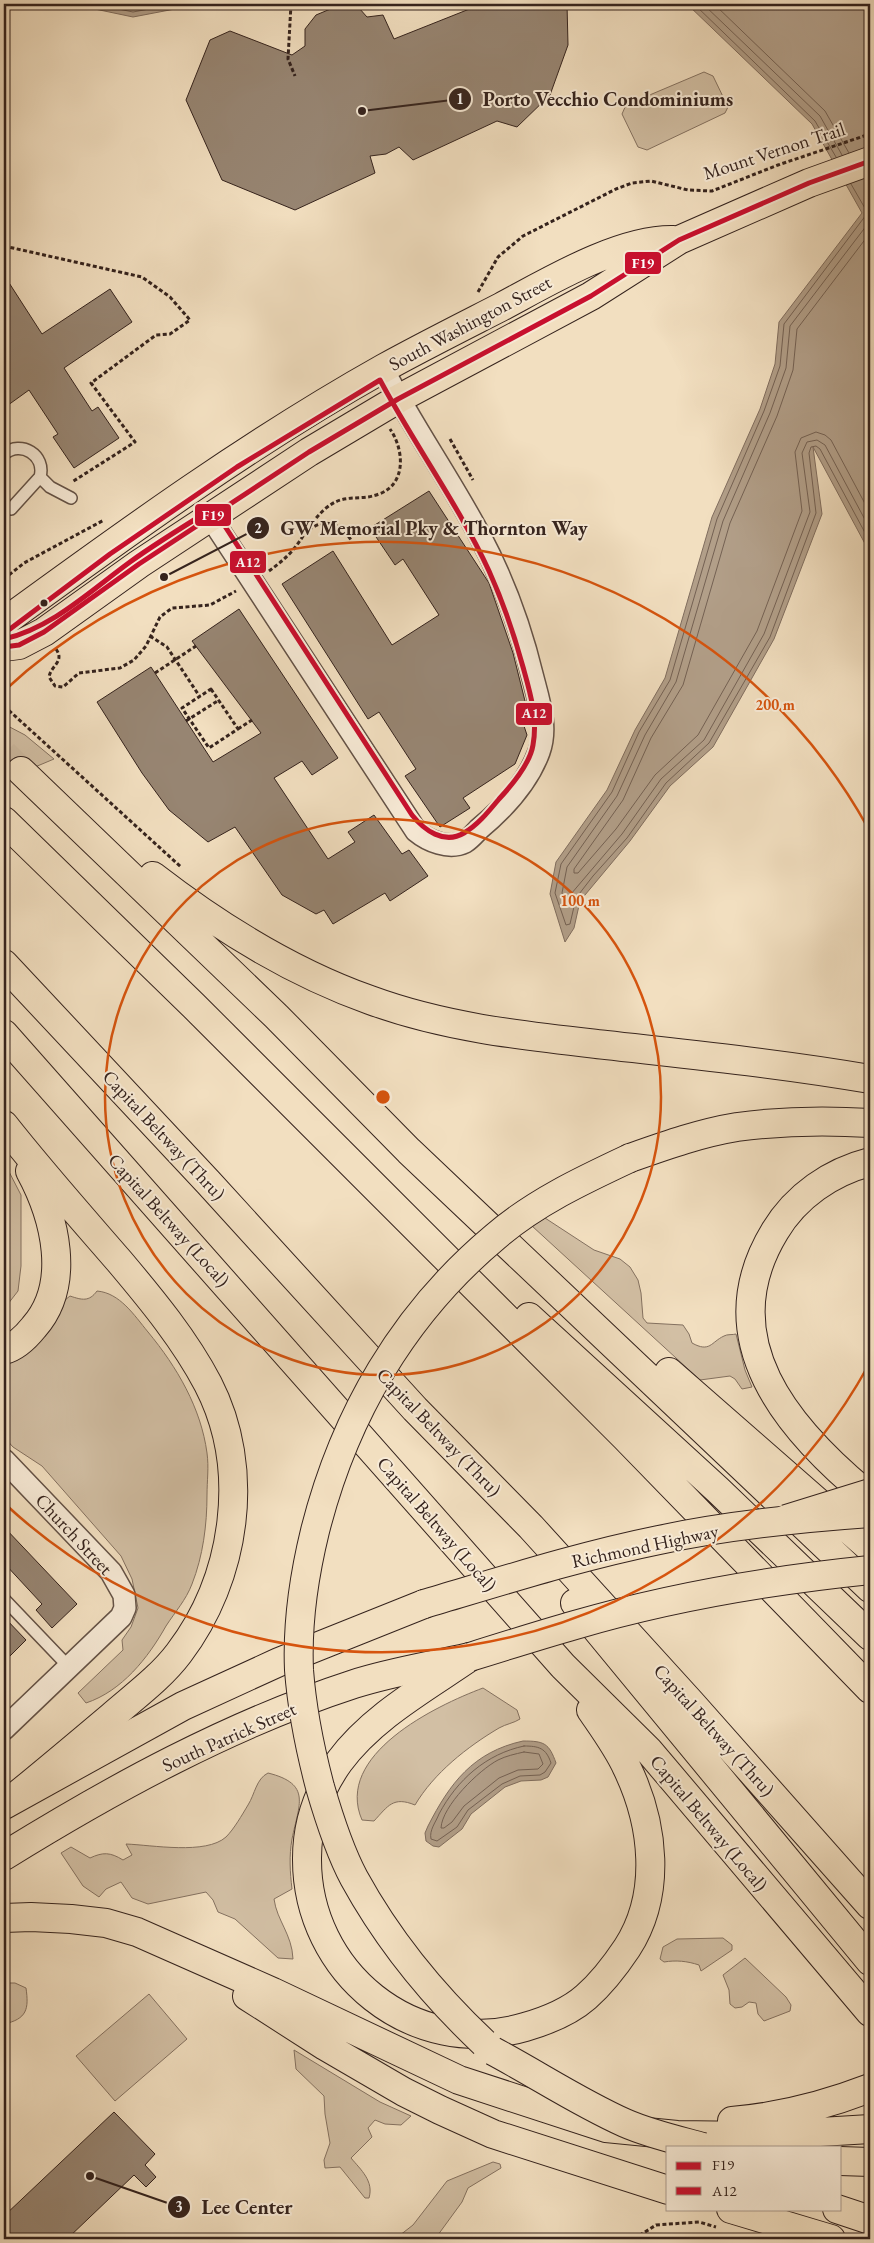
<svg xmlns="http://www.w3.org/2000/svg" width="874" height="2243" font-family="'EB Garamond',serif">
  <style>
    .green { fill: #d2bfa4; stroke: #847160 }
    .water { fill: #b29f89; stroke: #806d5e }
    .lines { fill: none; stroke-linecap: round; stroke-linejoin: round }
    .shore { stroke: #746153; stroke-width: 1 }
    .building { fill: #978572; stroke: #35231d }
    .motorway-tunnel { stroke: #ccb99f; stroke-width: 28; stroke-dasharray: 28 14; stroke-linecap: butt }
    .service-casing { stroke: #645246; stroke-width: 14 }
    .minor-casing { stroke: #645246; stroke-width: 24 }
    .primary-casing { stroke: #35231d; stroke-width: 30 }
    .trunk-casing { stroke: #35231d; stroke-width: 30 }
    .motorway-casing { stroke: #35231d; stroke-width: 30 }
    .path { stroke: #35231d; stroke-width: 3; stroke-dasharray: 4 2.5; stroke-linecap: butt }
    .service { stroke: #f7ead6; stroke-width: 11 }
    .minor { stroke: #f7ead6; stroke-width: 21 }
    .primary { stroke: #f2dfc0; stroke-width: 28 }
    .trunk { stroke: #f2dfc0; stroke-width: 28 }
    .motorway { stroke: #f2dfc0; stroke-width: 28 }
    .trunk-bridge-casing { stroke: #35231d; stroke-width: 30; stroke-linecap: butt }
    .motorway-bridge-casing { stroke: #35231d; stroke-width: 30; stroke-linecap: butt }
    .trunk-bridge { stroke: #f2dfc0; stroke-width: 28 }
    .motorway-bridge { stroke: #f2dfc0; stroke-width: 28 }
    .bus-1-casing { stroke: #f7ead6; stroke-width: 9 }
    .bus-2-casing { stroke: #f7ead6; stroke-width: 9 }
    .bus-1 { stroke: #c8102e; stroke-width: 5 }
    .bus-2 { stroke: #c8102e; stroke-width: 5 }
    .ring { fill: none; stroke: #d6540e; stroke-width: 2.5 }
    .bus-dot { fill: #35231d; stroke: #f7ead6; stroke-width: 2 }
    .labels { text-anchor: middle; dominant-baseline: central; stroke-width: 4; stroke-linejoin: round; paint-order: stroke }
    .street-label { font-size: 19px; fill: #35231d; stroke: #f7ead6 }
    .centre { fill: #d6540e; stroke: #f7ead6; stroke-width: 2.5 }
    .ring-label { font-size: 15px; text-anchor: middle; font-weight: bold; fill: #d6540e; stroke: #f7ead6; stroke-width: 4; stroke-linejoin: round; paint-order: stroke }
    .leader { fill: none; stroke: #35231d; stroke-width: 2 }
    .callout-dot { fill: #35231d; stroke: #f7ead6; stroke-width: 2 }
    .mark-label { font-size: 15px; text-anchor: middle; font-weight: bold; fill: #fff }
    .callout-label { font-size: 20px; text-anchor: middle; font-weight: bold; fill: #35231d; stroke: #f7ead6; stroke-width: 4; stroke-linejoin: round; paint-order: stroke }
    .line-badge { stroke: #f7ead6; stroke-width: 2 }
    .badge-label { font-size: 14px; text-anchor: middle; font-weight: bold; fill: #fff }
  </style>
  <rect width="100%" height="100%" fill="#f2dfc0"/>
  <filter id="stains"><feTurbulence type="fractalNoise" baseFrequency=".004" numOctaves="4"/><feColorMatrix values="0 0 0 0 .2 0 0 0 0 .09 0 0 0 0 .02 0 0 0 .5 -.17"/></filter>
  <radialGradient id="worn" r=".72"><stop offset=".6" stop-color="#630" stop-opacity="0"/><stop offset="1" stop-color="#630" stop-opacity=".3"/></radialGradient>
  <path class="green" d="M704 72 713 76 728 107 725 113 647 150 638 147 622 114 626 105Z
    M4 724 25 735 54 759 4 780Z
    M4 1162 21 1195V1266L18 1291 4 1309Z
    M545 1218 594 1250 620 1259 630 1267 638 1280 641 1293 643 1318 647 1323 683 1325 689 1334 692 1343C710 1353 711 1342 724 1336 727 1334 733 1335 736 1334L745 1370 752 1387 742 1389 735 1379 730 1376 700 1380 532 1226Z
    M97 1291C120 1293 134 1315 148 1332 177 1367 201 1408 207 1453 209 1467 207 1481 207 1495 207 1525 203 1556 192 1584 186 1600 175 1612 166 1626 148 1658 122 1691 86 1703L78 1693 123 1650 122 1640 131 1627 138 1608 132 1579 121 1556 42 1466 13 1447 4 1437V1360C23 1350 42 1342 54 1323 62 1311 57 1305 70 1296 82 1300 89 1302 97 1291Z
    M483 1688 517 1710 520 1719C514 1723 506 1724 499 1728 467 1747 434 1773 415 1805 393 1796 388 1806 374 1821L362 1820C334 1755 435 1706 483 1688Z
    M268 1773C312 1784 299 1804 292 1839 289 1856 290 1872 292 1889L274 1899C277 1921 292 1934 293 1959L278 1958 235 1919 218 1912 213 1900 206 1892 148 1904 132 1898 121 1882 106 1889 99 1897 83 1886 61 1853 71 1847 90 1858C103 1852 110 1852 123 1860L132 1855 126 1844C152 1845 206 1855 226 1837 234 1829 242 1815 248 1805 255 1794 256 1779 268 1773Z
    M723 1938 732 1945V1950L701 1971 699 1965C687 1961 676 1960 664 1962L660 1959 663 1947 677 1939Z
    M745 1958 786 1997 791 2005 790 2011 764 2021 758 2014 756 2003 749 2002 742 2007 735 2008 730 2004 729 1990 723 1975Z
    M4 1983H15L26 1988C29 2009 27 2019 4 2024Z
    M149 1994 187 2039 115 2101 76 2056Z
    M294 2050 380 2102 411 2116 401 2125 385 2124 375 2120 368 2128 372 2137 351 2158C361 2170 374 2181 369 2198H365L340 2167 325 2168 324 2160 330 2143 325 2114 324 2096 296 2069Z
    M493 2162 500 2164 501 2168 468 2188 462 2202 435 2239H395L413 2225 447 2181Z"/>
  <path class="water" d="M71 4H201L133 17Z
    M687 4H870V553L813 447 822 514 774 639 713 747 670 786 630 841 580 901 574 928 565 942 550 894 556 862 607 790 635 730 665 678 712 517 760 409 775 364 779 322 862 213 812 124Z
    M523 1741C544 1741 549 1743 556 1763L548 1777 541 1780 521 1781 505 1787 471 1814 462 1829 439 1847 433 1846 426 1841 425 1833 428 1826C450 1783 473 1752 523 1741Z"/>
  <g class="lines">
    <path class="shore" d="M94 4 133 12 176 4
      M694 4 815 121 836 157
      M703 4 820 116 842 155
      M714 4 825 111 849 153
      M851 184 866 210V215L784 324 780 366 764 411 717 519 670 680 639 732 612 792 561 864 555 893 566 925 570 924 576 898 593 876 627 838 666 783 709 743 770 637 816 513 809 453 811 447 816 446 820 449 870 542
      M870 221 790 326 786 368 770 413 723 521 676 682 645 735 617 796 567 867 562 893 565 901H568L571 894 622 834 661 779 704 740 764 634 810 512 802 453 807 442 817 440 825 445 870 529
      M870 233 797 329 793 370 777 416 730 523 683 685 651 738 623 800 574 869V873H578L616 829 655 775 698 735 757 631 802 511 795 452 801 438 816 432 825 435 831 440 870 513
      M524 1746C539 1746 546 1748 551 1763L545 1772 540 1775 520 1776 502 1784 468 1810 457 1827 437 1841 431 1839C429 1830 436 1822 439 1814 457 1780 486 1754 524 1746Z
      M524 1752 539 1754 543 1764 538 1769 518 1770 499 1778 464 1806 452 1822 444 1828H441C442 1806 479 1770 498 1760 506 1756 515 1754 524 1752Z"/>
  </g>
  <path class="building" d="M482 4H567L568 45 550 95 517 127 497 121 413 160 399 147 386 154 370 156 375 173 295 210 222 180 186 100 210 40 230 31 292 55 305 46V29L316 15 340 5 359 8 367 17 383 15 394 39Z
    M4 275 42 334 110 289 132 322 64 368 92 411 98 407 119 438 74 468 53 437 58 434 29 390 4 408Z
    M429 491 489 583 513 653 530 721 523 723 527 735 515 764 463 798 470 808 440 827 405 776 416 769 379 712 368 719 282 584 333 551 392 645 439 615 403 559 395 565 370 528Z
    M239 609 338 758 312 775 302 761 274 778 328 859 355 842 348 832 374 815 402 854 409 850 428 876 390 901 385 893 333 924 324 910 316 914 282 895 235 827 208 842 169 810 142 773 97 702 151 667 213 762 261 733 192 641Z
    M4 1527 77 1604 52 1628 36 1610 42 1604 4 1563Z
    M4 1617 26 1640 4 1662Z
    M114 2112 155 2154 145 2165 156 2177 146 2187 134 2175 67 2239H4V2216Z"/>
  <g class="lines">
    <path class="motorway-tunnel" d="M4 754 21 771"/>
    <g class="service-casing">
      <path id="service" d="M4 454C21 440 46 455 40 477L50 487 71 498
        M11 509 40 477
        M4 1599 69 1667"/>
    </g>
    <g class="minor-casing">
      <path id="minor" d="M211 518 416 831C428 841 449 850 465 842 470 839 475 833 479 829 503 809 528 782 539 752 548 728 539 701 533 678 521 628 504 581 480 536 450 479 412 426 383 369
        M4 1460 111 1572 124 1595 125 1608 121 1617 4 1729"/>
    </g>
    <g class="primary-casing">
      <path id="primary" d="M4 625 7 620C129 531 252 442 384 368 422 347 462 327 501 307 548 282 619 239 673 240
        M4 647 19 645 44 632 139 564 309 452 398 399 591 296 679 240 809 183 870 161"/>
    </g>
    <g class="trunk-casing">
      <path id="trunk" d="M4 1805 183 1706 279 1662 424 1604
        M4 1856C114 1788 231 1724 354 1684 391 1672 431 1666 469 1657"/>
    </g>
    <g class="motorway-casing">
      <path id="motorway" d="M21 771 276 1016 409 1151 870 1588
        M4 821 194 1006 625 1437 870 1689
        M153 876C219 927 291 972 370 1000 446 1028 526 1036 606 1045 694 1055 783 1064 870 1079
        M4 964 208 1182 415 1409 531 1527 691 1703 870 1905
        M4 1034 563 1666 649 1751 870 2012
        M4 1125C41 1172 81 1217 120 1262 152 1300 185 1340 208 1384 252 1469 236 1578 179 1653 161 1677 135 1696 112 1716 80 1743 48 1770 16 1796
        M630 1158C664 1146 700 1133 737 1127 781 1121 825 1120 870 1123
        M870 1162C831 1172 796 1196 775 1231 709 1339 788 1430 870 1497
        M529 1317 718 1490 870 1636
        M4 1350C16 1347 26 1337 34 1327 72 1284 55 1217 30 1171
        M669 1372 870 1548
        M575 1603 870 1961
        M470 1657C425 1688 372 1717 339 1762 319 1790 307 1823 307 1858 306 1972 413 2060 525 2027 546 2021 569 2012 586 1997 602 1983 615 1966 627 1948 662 1894 654 1824 627 1768 618 1748 604 1729 591 1710
        M4 1918 31 1917 71 1919 106 1923 137 1932 273 1992 459 2080 606 2128 677 2135 754 2136 870 2129
        M247 1996 325 2046 404 2092 440 2110 493 2134 668 2190
        M732 2121C778 2117 826 2105 870 2088
        M840 2161 870 2162
        M731 2209 831 2239
        M837 2209 870 2220"/>
    </g>
    <path class="path" d="M291 4 288 59 295 76
      M4 246 142 277 170 297 190 320 170 334 156 335 91 383 135 442 72 482
      M478 292 498 257 523 236 616 189 632 183 651 181 688 190 712 191 778 165 870 134
      M450 439 473 480
      M309 530C325 517 341 524 351 540
      M269 571C277 565 285 559 292 551 304 537 311 521 325 509 344 492 359 502 379 494 407 484 404 449 390 429
      M4 579 24 563 104 520
      M150 636 167 647 200 697
      M56 649C65 662 51 665 49 677L55 686 63 687 79 673 120 668 134 660 146 646 160 617 172 608 210 605 236 591
      M155 673 196 646
      M211 689 238 729 209 748 182 708Z
      M4 706 181 867
      M186 721 219 700
      M238 729 252 720
      M634 2239 656 2225 699 2222 716 2227"/>
    <use href="#service" class="service"/>
    <use href="#minor" class="minor"/>
    <use href="#primary" class="primary"/>
    <use href="#trunk" class="trunk"/>
    <use href="#motorway" class="motorway"/>
    <g class="trunk-bridge-casing">
      <path id="trunk-bridge" d="M424 1604C502 1581 580 1556 659 1540 729 1525 799 1518 870 1513
        M470 1657C505 1646 540 1635 575 1625 670 1597 772 1580 870 1570"/>
    </g>
    <g class="motorway-bridge-casing">
      <path id="motorway-bridge" d="M786 1519 870 1493
        M484 2043C433 1995 388 1940 354 1878 339 1850 329 1818 320 1787 310 1749 302 1710 299 1670 297 1624 304 1576 315 1531 344 1416 403 1314 495 1237 534 1203 583 1180 630 1158
        M493 2051C538 2075 580 2103 625 2123 650 2134 677 2140 703 2147"/>
    </g>
    <use href="#trunk-bridge" class="trunk-bridge"/>
    <use href="#motorway-bridge" class="motorway-bridge"/>
    <g class="bus-1-casing">
      <path id="bus-1" d="M4 647 19 645 44 632 139 564 309 452 398 399 591 296 679 240 809 183 870 161"/>
    </g>
    <g class="bus-2-casing">
      <path id="bus-2" d="M4 639C52 628 90 591 130 562 155 544 181 528 207 512L213 511 217 514 412 815C424 830 444 845 464 833 478 825 489 811 499 799 512 785 530 764 533 745 538 718 530 692 523 667 514 634 503 602 489 571 458 504 414 444 380 380L237 467 110 554 10 629"/>
    </g>
    <use href="#bus-1" class="bus-1"/>
    <use href="#bus-2" class="bus-2"/>
  </g>
  <g class="ring">
    <circle cx="383" cy="1097" r="278"/>
    <path d="M868 1366A555 555 0 0 1 4 1503M4 691A555 555 0 0 1 868 828"/>
  </g>
  <circle class="bus-dot" cx="44" cy="603" r="4.5"/>
  <g class="labels">
    <g class="street-label">
      <text transform="translate(774 151) rotate(-18)">Mount Vernon Trail</text>
      <text transform="translate(470 323) rotate(-28)">South Washington Street</text>
      <text transform="translate(164 1135) rotate(47)">Capital Beltway (Thru)</text>
      <text transform="translate(169 1220) rotate(48)">Capital Beltway (Local)</text>
      <text transform="translate(439 1432) rotate(46)">Capital Beltway (Thru)</text>
      <text transform="translate(437 1524) rotate(49)">Capital Beltway (Local)</text>
      <text transform="translate(74 1534) rotate(47)">Church Street</text>
      <text transform="translate(645 1546) rotate(-12)">Richmond Highway</text>
      <text transform="translate(714 1730) rotate(48)">Capital Beltway (Thru)</text>
      <text transform="translate(229 1737) rotate(-24)">South Patrick Street</text>
      <text transform="translate(709 1823) rotate(50)">Capital Beltway (Local)</text>
    </g>
  </g>
  <circle cx="383" cy="1097" r="8" class="centre"/>
  <g class="ring-label">
    <text x="775" y="710">200 m</text>
    <text x="580" y="906">100 m</text>
  </g>
  <path class="leader" d="M362 111L460 99M164 577L258 528M90 2176L179 2207"/>
  <g class="callout-dot">
    <circle cx="362" cy="111" r="5"/>
    <circle cx="164" cy="577" r="5"/>
    <circle cx="90" cy="2176" r="5"/>
    <circle cx="460" cy="99" r="12"/>
    <circle cx="258" cy="528" r="12"/>
    <circle cx="179" cy="2207" r="12"/>
  </g>
  <g class="mark-label">
    <text x="460" y="104">1</text>
    <text x="258" y="533">2</text>
    <text x="179" y="2212">3</text>
  </g>
  <g class="callout-label">
    <text x="608" y="106">Porto Vecchio Condominiums</text>
    <text x="434" y="535">GW Memorial Pky &amp; Thornton Way</text>
    <text x="247" y="2214">Lee Center</text>
  </g>
  <g class="line-badge">
    <rect x="624" y="251" width="38" height="24" rx="5" fill="#c8102e"/>
    <rect x="194" y="503" width="38" height="24" rx="5" fill="#c8102e"/>
    <rect x="229" y="550" width="38" height="24" rx="5" fill="#c8102e"/>
    <rect x="515" y="702" width="38" height="24" rx="5" fill="#c8102e"/>
  </g>
  <g class="badge-label">
    <text x="643" y="268">F19</text>
    <text x="213" y="520">F19</text>
    <text x="248" y="567">A12</text>
    <text x="534" y="718">A12</text>
  </g>
  <rect width="874" height="2243" fill="none" stroke="#f2dfc0" stroke-width="20"/>
  <rect x="5" y="5" width="864" height="2233" fill="none" stroke="#35231d" stroke-width="2.5"/>
  <rect x="10" y="10" width="854" height="2223" fill="none" stroke="#35231d"/>
  <rect x="666" y="2146" width="175" height="65" fill="#f7ead6" stroke="#a99a8c"/>
  <rect x="676" y="2162" width="25" height="8" fill="#c8102e" stroke="#a99a8c"/>
  <text x="712" y="2170" font-size="15" fill="#35231d">F19</text>
  <rect x="676" y="2187" width="25" height="8" fill="#c8102e" stroke="#a99a8c"/>
  <text x="712" y="2196" font-size="15" fill="#35231d">A12</text>
  <rect width="100%" height="100%" filter="url(#stains)"/>
  <rect width="100%" height="100%" fill="url(#worn)"/>
</svg>
